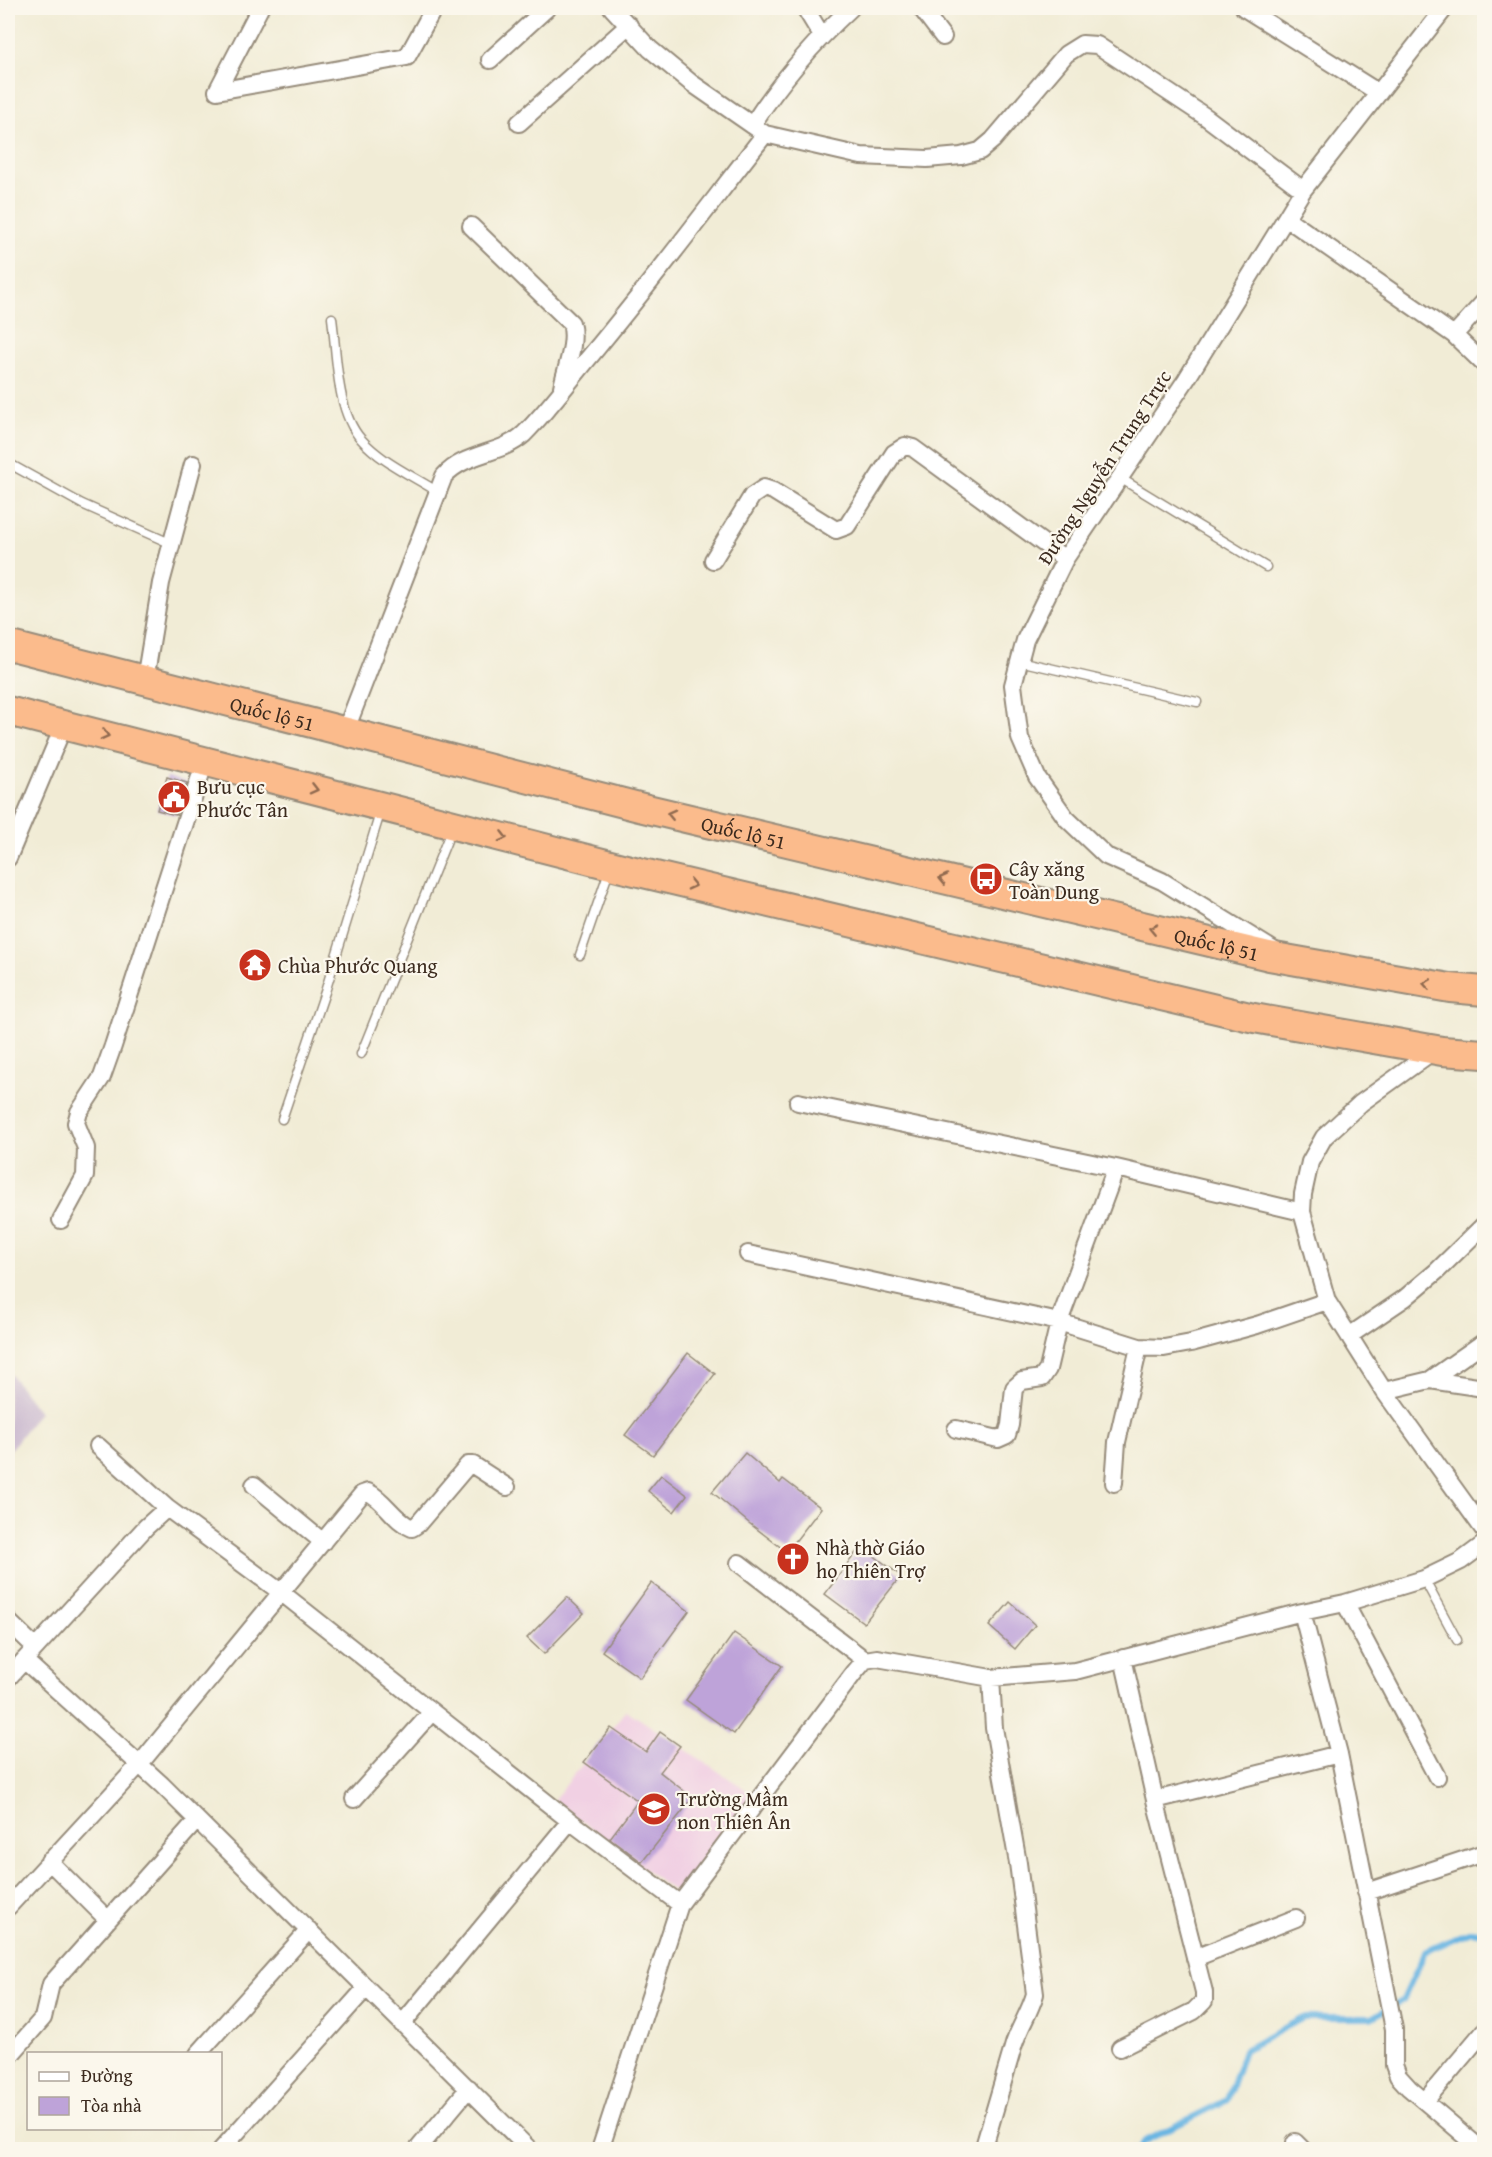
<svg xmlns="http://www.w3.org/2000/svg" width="1492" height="2157" font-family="'Gentium Book Plus',serif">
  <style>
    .built { fill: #f1d0e3 }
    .industrial { fill: #cebed1 }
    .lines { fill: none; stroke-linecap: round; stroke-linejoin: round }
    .stream { stroke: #69b5e2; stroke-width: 6 }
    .building { fill: #bea3d9 }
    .lane-casing { stroke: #968b7a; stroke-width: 11 }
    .street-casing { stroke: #968b7a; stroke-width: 20 }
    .highway-casing { stroke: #968b7a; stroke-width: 32 }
    .lane { stroke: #fff; stroke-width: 8 }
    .street { stroke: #fff; stroke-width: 16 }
    .highway { stroke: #fbbb8c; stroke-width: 28 }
    .oneway { stroke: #916b50 }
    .labels { text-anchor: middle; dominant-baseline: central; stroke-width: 4.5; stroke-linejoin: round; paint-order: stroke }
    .street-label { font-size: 20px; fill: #3b2a1e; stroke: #fbf7ec }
    .poi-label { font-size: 20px; fill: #3b2a1e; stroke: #fbf7ec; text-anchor: start }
  </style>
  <rect width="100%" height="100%" fill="#fbf7ec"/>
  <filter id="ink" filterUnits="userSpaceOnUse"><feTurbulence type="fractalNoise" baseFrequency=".0167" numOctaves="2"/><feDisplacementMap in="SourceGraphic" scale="12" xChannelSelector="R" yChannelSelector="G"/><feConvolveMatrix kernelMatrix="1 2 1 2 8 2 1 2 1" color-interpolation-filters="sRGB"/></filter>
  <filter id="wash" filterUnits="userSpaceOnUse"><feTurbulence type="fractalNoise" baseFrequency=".008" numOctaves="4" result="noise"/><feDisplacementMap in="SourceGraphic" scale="24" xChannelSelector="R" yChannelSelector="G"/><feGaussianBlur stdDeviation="1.35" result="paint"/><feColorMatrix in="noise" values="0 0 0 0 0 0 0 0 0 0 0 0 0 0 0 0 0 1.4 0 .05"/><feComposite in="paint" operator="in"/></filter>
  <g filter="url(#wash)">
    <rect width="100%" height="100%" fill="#f1ecd6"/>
    <path class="built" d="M626 1710 754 1795 679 1895 554 1800Z"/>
    <path class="industrial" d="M8 1371 39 1412 8 1453Z"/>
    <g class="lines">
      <path class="stream" d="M1138 2150 1143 2142 1227 2100 1244 2050 1303 2018H1371L1403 2000 1425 1952 1471 1931 1484 1933"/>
    </g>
    <g id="blocks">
      <path class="building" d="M167 777 187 783 176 815 157 810Z
        M688 1353 715 1374 653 1455 625 1435Z
        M745 1453 780 1483 783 1479 821 1508 787 1552 749 1523 712 1492Z
        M661 1475 687 1495 674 1512 648 1491Z
        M861 1546 901 1576 864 1623 825 1594Z
        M651 1583 689 1611 640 1678 602 1651Z
        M567 1597 584 1613 544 1654 527 1638Z
        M1010 1602 1035 1625 1015 1649 989 1626Z
        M734 1633 782 1666 734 1734 686 1700Z
        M611 1728 646 1752 660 1732 680 1746 660 1772 693 1798 642 1862 610 1838 638 1801 584 1762Z"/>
    </g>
  </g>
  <g filter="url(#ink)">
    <use href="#blocks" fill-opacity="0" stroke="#968b7a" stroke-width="1.5"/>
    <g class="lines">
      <g class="lane-casing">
        <path id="lane" d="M332 318C337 355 336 411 361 439 381 462 413 476 438 492
          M8 463 82 504 172 544
          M1120 478 1266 567
          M1019 661 1197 702
          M580 955 610 868
          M361 1054 452 828
          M282 1119 325 992 381 810
          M1424 1579 1457 1640"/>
      </g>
      <g class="street-casing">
        <path id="street" d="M612 8 650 49 690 82 765 134
          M805 8 822 36
          M921 8 943 37
          M1244 8 1379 93
          M490 60 547 8
          M217 91 407 57 434 8
          M217 91 260 8
          M519 123 629 25
          M752 125C780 82 813 43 851 8
          M1286 218 1454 335 1484 364
          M471 226 571 323C577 342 566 367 562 387
          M1454 335 1484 302
          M713 560 752 496 764 488 773 491 836 530 847 526 894 453 905 446 913 448 1065 559
          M145 680 161 583 193 464
          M345 732 444 476C465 452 501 455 524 434 549 409 570 380 592 354 652 282 708 207 765 134L861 156 927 159 961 156 980 151 993 140 1066 54 1082 44 1097 45 1206 117 1303 190
          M8 858 64 725
          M1275 951 1162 881 1106 856 1066 818 1037 777 1020 738 1013 685 1025 640 1065 559 1186 380 1303 190 1445 8
          M1436 1049 1361 1103 1324 1137 1310 1162 1303 1194 1302 1212 1327 1301 1384 1391 1484 1530
          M798 1102 1116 1168 1302 1212
          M61 1220 85 1176 86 1148 76 1123 79 1112 102 1077 113 1046 205 761
          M748 1254 1059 1322 1139 1347 1164 1348 1191 1343 1257 1325 1327 1301
          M1349 1336 1405 1298 1437 1271 1484 1225
          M1430 1380 1484 1342
          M1384 1391 1430 1380 1484 1388
          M956 1429 998 1439 1007 1435 1010 1425 1014 1388 1022 1381 1042 1378 1048 1369 1059 1322 1116 1168
          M98 1446 167 1508
          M1114 1483 1117 1442 1139 1347
          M254 1485 323 1542
          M739 1563 865 1660
          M1345 1603 1437 1777
          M1302 1612 1339 1754 1394 2029V2065L1398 2076 1409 2088 1482 2150
          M8 1621 35 1647
          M24 1660 162 1785 530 2150
          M8 1678 146 1527 167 1508 282 1593 570 1821 680 1904
          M354 1799 432 1712
          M1155 1800 1339 1754
          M49 1861 108 1920
          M1366 1892 1484 1853
          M8 1907 139 1765 362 1494 368 1492C385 1500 394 1521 412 1528L418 1524 468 1465H473L507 1487
          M1195 1958 1296 1918
          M402 2024 570 1821
          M1120 2048 1194 2011 1204 2001V1992L1155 1800 1123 1658
          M198 2054 309 1930
          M8 2058 43 2018 51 1984 197 1820
          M1425 2101 1484 2031
          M1295 2142 1303 2150
          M221 2150 366 1988
          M417 2150 469 2088
          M600 2150 680 1904 854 1673 865 1660 877 1658 991 1678 1075 1671 1302 1612 1345 1603 1424 1579 1461 1561 1484 1544
          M983 2150 1014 2044C1020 2026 1030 2012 1035 1994L1018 1863 994 1728 991 1678"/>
      </g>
      <g class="highway-casing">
        <g id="highway">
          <path id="s1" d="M8 645 639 807 1269 956 1450 988 1484 991"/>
          <path d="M8 711 622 868 1254 1018 1442 1051 1484 1054"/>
        </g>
      </g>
      <use href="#lane" class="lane"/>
      <use href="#street" class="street"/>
      <use href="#highway" class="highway"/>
    </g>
    <defs><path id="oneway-chevron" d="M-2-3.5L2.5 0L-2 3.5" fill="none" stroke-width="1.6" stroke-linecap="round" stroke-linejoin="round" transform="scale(1.5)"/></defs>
    <g class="oneway">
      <use href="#oneway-chevron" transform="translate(105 735) rotate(14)"/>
      <use href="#oneway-chevron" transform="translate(314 789) rotate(14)"/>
      <use href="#oneway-chevron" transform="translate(671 814) rotate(-167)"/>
      <use href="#oneway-chevron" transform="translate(503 837) rotate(14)"/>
      <use href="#oneway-chevron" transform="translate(943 879) rotate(-167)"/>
      <use href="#oneway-chevron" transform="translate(692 885) rotate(13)"/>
      <use href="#oneway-chevron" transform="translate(1153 929) rotate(-167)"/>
      <use href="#oneway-chevron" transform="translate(1427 984) rotate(-170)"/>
    </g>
  </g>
  <defs>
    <g id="civic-disc" transform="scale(1.725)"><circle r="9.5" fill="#c8321e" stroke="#fbf7ec"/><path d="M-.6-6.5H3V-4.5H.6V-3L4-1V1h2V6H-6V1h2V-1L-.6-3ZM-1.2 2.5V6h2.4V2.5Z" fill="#fff"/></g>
    <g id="bus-disc" transform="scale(1.725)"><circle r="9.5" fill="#c8321e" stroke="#fbf7ec"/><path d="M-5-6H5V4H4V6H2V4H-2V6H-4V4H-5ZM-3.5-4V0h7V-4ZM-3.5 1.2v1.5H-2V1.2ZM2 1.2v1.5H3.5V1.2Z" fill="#fff"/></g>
    <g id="temple-disc" transform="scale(1.725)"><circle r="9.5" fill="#c8321e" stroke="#fbf7ec"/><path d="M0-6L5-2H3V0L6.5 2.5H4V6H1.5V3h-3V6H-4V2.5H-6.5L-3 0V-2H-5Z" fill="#fff"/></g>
    <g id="church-disc" transform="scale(1.725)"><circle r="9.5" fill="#c8321e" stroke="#fbf7ec"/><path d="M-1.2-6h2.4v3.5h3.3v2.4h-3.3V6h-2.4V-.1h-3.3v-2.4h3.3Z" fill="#fff"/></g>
    <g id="school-disc" transform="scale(1.725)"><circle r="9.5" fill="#c8321e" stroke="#fbf7ec"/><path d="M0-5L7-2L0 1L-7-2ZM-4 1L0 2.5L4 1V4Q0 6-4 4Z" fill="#fff"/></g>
  </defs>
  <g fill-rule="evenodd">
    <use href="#civic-disc" x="174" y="797"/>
    <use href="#bus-disc" x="986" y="879"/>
    <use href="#temple-disc" x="255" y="965"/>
    <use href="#church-disc" x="793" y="1559"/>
    <use href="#school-disc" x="654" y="1809"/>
  </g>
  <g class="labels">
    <g class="street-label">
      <text transform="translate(1104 467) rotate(-57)">Đường Nguyễn Trung Trực</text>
      <text stroke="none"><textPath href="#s1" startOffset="273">Quốc lộ 51</textPath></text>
      <text stroke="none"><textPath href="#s1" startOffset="759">Quốc lộ 51</textPath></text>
      <text stroke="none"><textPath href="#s1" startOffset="1245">Quốc lộ 51</textPath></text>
    </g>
    <g class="poi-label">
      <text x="197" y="786">Bưu cục<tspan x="197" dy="23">Phước Tân</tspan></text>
      <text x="1009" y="868">Cây xăng<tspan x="1009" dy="23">Toàn Dung</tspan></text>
      <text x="278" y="965">Chùa Phước Quang</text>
      <text x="816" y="1547">Nhà thờ Giáo<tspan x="816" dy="23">họ Thiên Trợ</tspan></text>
      <text x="677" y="1798">Trường Mầm<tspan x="677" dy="23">non Thiên Ân</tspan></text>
    </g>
  </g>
  <rect width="1492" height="2157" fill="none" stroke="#fbf7ec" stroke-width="30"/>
  <rect x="27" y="2052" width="195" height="78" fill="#fbf7ec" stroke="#aea59a" stroke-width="1.5"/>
  <rect x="39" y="2072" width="30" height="9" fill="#ffffff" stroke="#aea59a" stroke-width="1.5"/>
  <text x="81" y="2082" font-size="18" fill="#3b2a1e">Đường</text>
  <rect x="39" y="2097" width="30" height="18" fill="#bea3d9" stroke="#aea59a" stroke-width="1.5"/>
  <text x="81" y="2112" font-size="18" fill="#3b2a1e">Tòa nhà</text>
</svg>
